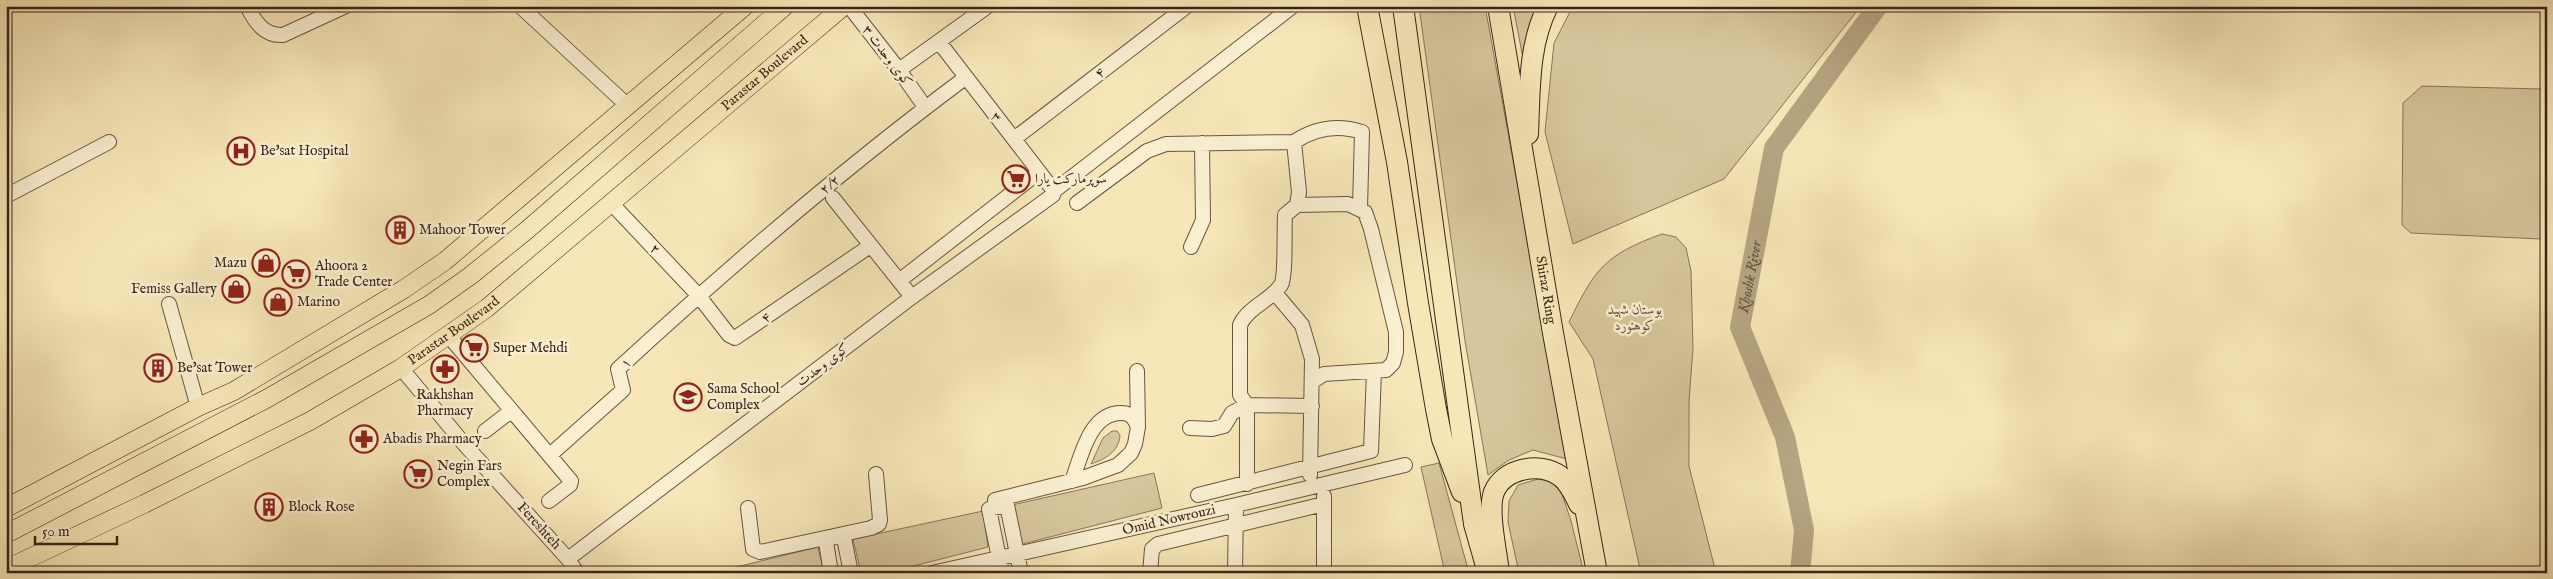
<svg xmlns="http://www.w3.org/2000/svg" width="2553" height="579" font-family="'IM FELL English',Amiri,serif">
  <style>
    .green { fill: #d7c69d; stroke: #88755b }
    .lines { fill: none; stroke-linecap: round; stroke-linejoin: round }
    .river { stroke: #b6a582; stroke-width: 20 }
    .minor-casing { stroke: #685541; stroke-width: 16 }
    .major-casing { stroke: #382419; stroke-width: 19 }
    .highway-casing { stroke: #382419; stroke-width: 22 }
    .minor { stroke: #faefd1; stroke-width: 14 }
    .major { stroke: #f7e7b8; stroke-width: 18 }
    .highway { stroke: #f7e7b8; stroke-width: 20 }
    .labels { text-anchor: middle; dominant-baseline: central; stroke-width: 5; stroke-linejoin: round; paint-order: stroke }
    .street-label { font-size: 14px; fill: #382419; stroke: #faefd1 }
    .poi-label { font-size: 14px; fill: #382419; stroke: #faefd1; text-anchor: start }
    .park-label { font-size: 14px; font-style: italic; fill: #604c3a; stroke: #faefd1 }
    .water-label { font-size: 15px; font-style: italic; fill: #64513e; stroke: #faefd1 }
  </style>
  <rect width="100%" height="100%" fill="#f7e7b8"/>
  <filter id="stains"><feTurbulence type="fractalNoise" baseFrequency=".004" numOctaves="4"/><feColorMatrix values="0 0 0 0 .2 0 0 0 0 .09 0 0 0 0 .02 0 0 0 .5 -.17"/></filter>
  <radialGradient id="worn" r=".72"><stop offset=".6" stop-color="#630" stop-opacity="0"/><stop offset="1" stop-color="#630" stop-opacity=".3"/></radialGradient>
  <path class="green" d="M1419 6H1485L1567 459 1533 450 1509 460 1488 475 1465 341Z
    M1513 6H1540L1523 58Z
    M1573 6H1861L1724 179 1573 244 1545 132 1554 43Z
    M2422 86 2541 89 2547 91V232L2541 239 2411 233 2402 225 2403 103Z
    M1662 234 1676 237 1686 248 1691 271 1693 348 1689 402V466L1716 573H1641L1593 359 1569 322C1595 269 1604 255 1662 234Z
    M1112 431H1117L1120 435C1119 452 1105 459 1091 464L1103 438Z
    M1439 463 1469 573H1445L1421 467Z
    M1154 473 1162 508 1019 545 1012 505Z
    M1538 479 1553 482 1562 494 1571 521 1584 573H1519L1508 522 1509 501 1518 485Z
    M983 511 988 547 886 573H861L853 539Z
    M818 547 824 573H712Z"/>
  <g class="lines">
    <path class="river" id="s1" d="M1800 573 1804 530 1785 437 1740 327 1774 148 1878 6"/>
    <g class="minor-casing">
      <path id="minor" d="M247 6C255 22 264 36 283 35L346 6
        M520 6 627 105
        M849 6 899 70 925 107
        M939 42 1054 191
        M899 70 988 6
        M1014 139 1187 6
        M6 196 109 142
        M833 198 912 297
        M1077 203 1147 151 1166 144 1294 142C1315 128 1337 124 1362 132L1360 208
        M612 204 698 295 729 335 735 338 870 246
        M1297 205 1348 204 1365 212 1371 229 1396 332V352L1393 363 1386 370 1324 374 1313 381
        M1191 247 1203 220 1202 143
        M899 281 1039 172
        M1275 293 1302 325 1312 359 1310 475
        M169 304 198 407
        M448 335 571 481 570 485 549 501
        M401 368 465 445 568 559 577 573
        M1190 428 1212 429 1224 426 1232 413 1247 405 1312 406
        M485 431 511 411
        M550 455 623 390 618 369C729 267 844 168 965 78
        M1072 481C1081 458 1089 412 1122 413 1131 413 1135 419 1138 427
        M1247 484V405L1240 395V325C1248 307 1270 301 1281 285 1286 277 1284 229 1285 215L1297 205 1299 192 1294 142
        M1198 495 1371 451 1374 371
        M996 506 995 500 1083 478 1118 465 1131 453 1135 444 1138 427 1137 371
        M748 508 753 549 760 552 871 528 879 524 880 520 876 474
        M568 559 912 297 1053 195 1054 191 1293 6
        M831 573 826 542 834 536 844 538 851 573
        M932 573 1236 505 1405 465
        M1002 573 989 509 1007 505 1021 573
        M1150 573 1152 549 1158 544 1324 504
        M1235 573 1236 505
        M1324 573V496"/>
    </g>
    <g class="major-casing">
      <g id="major">
        <path d="M6 508 198 407 234 391 404 289 445 261 745 6"/>
        <path d="M6 534 268 398 429 305 470 276 527 230 785 6"/>
        <path id="s2" d="M6 569 144 504 310 421 401 368 487 308 844 6"/>
      </g>
    </g>
    <g class="highway-casing">
      <g id="highway">
        <path d="M1367 6 1397 162 1418 303 1436 409 1442 439 1462 492"/>
        <path d="M1403 6 1474 524 1488 573"/>
        <path id="s3" d="M1498 6 1553 333 1597 573"/>
        <path d="M1528 134C1530 91 1528 45 1548 6"/>
        <path d="M1499 573C1497 553 1487 510 1494 492 1503 469 1539 461 1560 476 1569 482 1574 494 1579 504"/>
      </g>
    </g>
    <use href="#minor" class="minor"/>
    <use href="#major" class="major"/>
    <use href="#highway" class="highway"/>
  </g>
  <defs>
    <g id="hospital-ring" transform="scale(1.4375)"><circle r="9.5" fill="#faefd1" stroke="#8f2418" stroke-width="1.5"/><path d="M-5-5h3v3.5h4V-5h3V5h-3V1.5h-4V5h-3Z" fill="#8f2418"/></g>
    <g id="supermarket-ring" transform="scale(1.4375)"><circle r="9.5" fill="#faefd1" stroke="#8f2418" stroke-width="1.5"/><path d="M-6-5.5h2.5l.6 2H6L4.5 2H-2.5L-4.4-4H-6ZM-1.5 3.2a1.3 1.3 0 1 0 .1 0ZM3 3.2a1.3 1.3 0 1 0 .1 0Z" fill="#8f2418"/></g>
    <g id="building-ring" transform="scale(1.4375)"><circle r="9.5" fill="#faefd1" stroke="#8f2418" stroke-width="1.5"/><path d="M-4-6H4V6H1V3H-1V6H-4ZM-2.5-4.3h1.7v1.8h-1.7ZM.8-4.3h1.7v1.8H.8ZM-2.5-1h1.7V.8h-1.7ZM.8-1h1.7V.8H.8Z" fill="#8f2418"/></g>
    <g id="shop-ring" transform="scale(1.4375)"><circle r="9.5" fill="#faefd1" stroke="#8f2418" stroke-width="1.5"/><path d="M-5-2.5h2.3a2.7 3.5 0 0 1 5.4 0H5L5.5 6h-11ZM-1.5-2.5h3a1.5 2.3 0 0 0-3 0Z" fill="#8f2418"/></g>
    <g id="pharmacy-ring" transform="scale(1.4375)"><circle r="9.5" fill="#faefd1" stroke="#8f2418" stroke-width="1.5"/><path d="M-2-6h4v4h4v4h-4v4h-4v-4h-4v-4h4Z" fill="#8f2418"/></g>
    <g id="school-ring" transform="scale(1.4375)"><circle r="9.5" fill="#faefd1" stroke="#8f2418" stroke-width="1.5"/><path d="M0-5L7-2L0 1L-7-2ZM-4 1L0 2.5L4 1V4Q0 6-4 4Z" fill="#8f2418"/></g>
  </defs>
  <g fill-rule="evenodd">
    <use href="#hospital-ring" x="241" y="151"/>
    <use href="#supermarket-ring" x="1016" y="179"/>
    <use href="#building-ring" x="400" y="230"/>
    <use href="#shop-ring" x="266" y="263"/>
    <use href="#supermarket-ring" x="296" y="274"/>
    <use href="#shop-ring" x="236" y="289"/>
    <use href="#shop-ring" x="278" y="302"/>
    <use href="#supermarket-ring" x="474" y="348"/>
    <use href="#building-ring" x="158" y="368"/>
    <use href="#pharmacy-ring" x="445" y="369"/>
    <use href="#school-ring" x="688" y="397"/>
    <use href="#pharmacy-ring" x="364" y="439"/>
    <use href="#supermarket-ring" x="418" y="474"/>
    <use href="#building-ring" x="269" y="507"/>
  </g>
  <g class="labels">
    <g class="street-label">
      <text transform="translate(887 56) rotate(53)">کوی وحدت ۳</text>
      <text stroke="none"><textPath href="#s2" startOffset="912">Parastar Boulevard</textPath></text>
      <text transform="translate(1100 73) rotate(-38)">۴</text>
      <text transform="translate(996 117) rotate(52)">۳</text>
      <text transform="translate(830 185) rotate(-39)">۲/۲</text>
      <text transform="translate(655 249) rotate(47)">۲</text>
      <text stroke="none"><textPath href="#s3" startOffset="288">Shiraz Ring</textPath></text>
      <text transform="translate(766 318) rotate(-35)">۴</text>
      <text stroke="none"><textPath href="#s2" startOffset="508">Parastar Boulevard</textPath></text>
      <text transform="translate(626 363) rotate(-44)">۱</text>
      <text transform="translate(823 365) rotate(-37)">کوی وحدت</text>
      <text transform="translate(1169 520) rotate(-13)">Omid Nowrouzi</text>
      <text transform="translate(539 526) rotate(48)">Fereshteh</text>
    </g>
    <g class="poi-label">
      <text x="260" y="151">Be'sat Hospital</text>
      <text x="1035" y="179">سوپرمارکت یارا</text>
      <text x="419" y="230">Mahoor Tower</text>
      <text x="247" y="263" text-anchor="end">Mazu</text>
      <text x="315" y="266">Ahoora 2<tspan x="315" dy="16">Trade Center</tspan></text>
      <text x="217" y="289" text-anchor="end">Femiss Gallery</text>
      <text x="297" y="302">Marino</text>
      <text x="493" y="348">Super Mehdi</text>
      <text x="177" y="368">Be'sat Tower</text>
      <text x="707" y="389">Sama School<tspan x="707" dy="16">Complex</tspan></text>
      <text x="445" y="395" text-anchor="middle">Rakhshan<tspan x="445" dy="16">Pharmacy</tspan></text>
      <text x="383" y="439">Abadis Pharmacy</text>
      <text x="437" y="466">Negin Fars<tspan x="437" dy="16">Complex</tspan></text>
      <text x="288" y="507">Block Rose</text>
    </g>
    <g class="park-label">
      <text x="1635" y="310">بوستان شهید<tspan x="1635" dy="16">کوهنورد</tspan></text>
    </g>
    <g class="water-label">
      <text stroke="none"><textPath href="#s1" startOffset="308">Khoshk River</textPath></text>
    </g>
  </g>
  <rect width="2553" height="579" fill="none" stroke="#f7e7b8" stroke-width="25"/>
  <rect x="8" y="8" width="2538" height="564" fill="none" stroke="#382419" stroke-width="2.5"/>
  <rect x="12" y="12" width="2528" height="554" fill="none" stroke="#382419"/>
  <path d="M35 536v8h82v-8" fill="none" stroke="#382419" stroke-width="2.5"/>
  <text x="42" y="536" font-size="15" fill="#382419" stroke="#faefd1" stroke-width="4" paint-order="stroke">50 m</text>
  <rect width="100%" height="100%" filter="url(#stains)"/>
  <rect width="100%" height="100%" fill="url(#worn)"/>
</svg>
